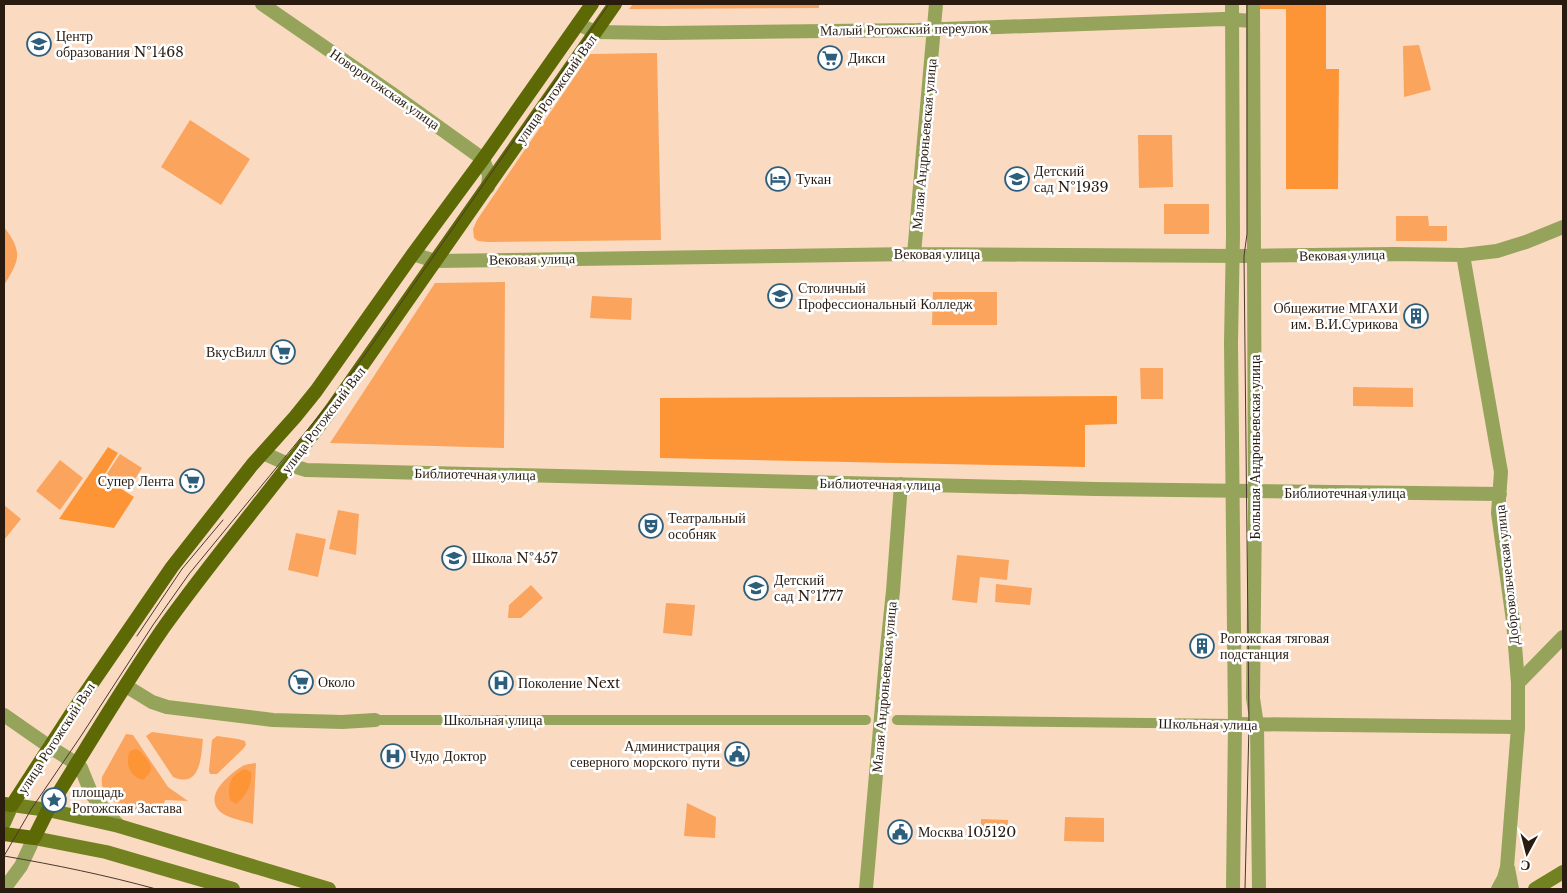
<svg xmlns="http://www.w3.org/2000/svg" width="1567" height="893" font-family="'Libre Baskerville',serif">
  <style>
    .green { fill: #faa45e }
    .forest { fill: #fd9537 }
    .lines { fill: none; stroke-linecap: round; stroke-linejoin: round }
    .pedestrian { stroke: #95a45a; stroke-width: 10 }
    .minor { stroke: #95a45a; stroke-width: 14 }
    .tertiary { stroke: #95a45a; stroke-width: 14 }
    .secondary { stroke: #738220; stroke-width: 14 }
    .primary { stroke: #5c6905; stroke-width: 14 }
    .tram { stroke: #4b392c; stroke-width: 1 }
    .labels { text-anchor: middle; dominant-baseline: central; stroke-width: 5; stroke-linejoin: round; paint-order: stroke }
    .street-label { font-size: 14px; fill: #2a1b10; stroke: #fff }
    .poi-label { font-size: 14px; fill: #2a1b10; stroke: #fff; text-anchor: start }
  </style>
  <rect width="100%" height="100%" fill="#fbdac2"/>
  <path class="green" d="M633 4H819V8L629 9Z
    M1419 45 1431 90 1404 97 1403 46Z
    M657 53 661 240 488 242 478 241 474 238 473 229 477 220 590 54Z
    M190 120 250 159 221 205 161 167Z
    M1138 135H1172L1173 187 1139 188Z
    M1164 204H1209V234H1164Z
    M1396 216H1428L1429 226H1447V241H1396Z
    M4 227C23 252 20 260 4 285Z
    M505 282 504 448 330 443 435 283Z
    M933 292H997V325H932Z
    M592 296 632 298 631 320 590 318Z
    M1140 368H1163V399H1141Z
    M1353 387 1413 388V407L1353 406Z
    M120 454 142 468 128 490 106 475Z
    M60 460 83 478 60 510 36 491Z
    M4 505 21 519 4 540Z
    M338 510 359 514 356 555 329 549Z
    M296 533 326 539 318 577 288 570Z
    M957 555 1009 560 1007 580 980 577 977 603 952 600Z
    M996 584 1032 588 1030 605 995 602Z
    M531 585 543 598 521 618H508L509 605Z
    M666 603 695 605 692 636 663 633Z
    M152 732 203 739C201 756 201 789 173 777L146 736Z
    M126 734 133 735 168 787 188 801 165 800 161 816C139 810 98 808 102 777Z
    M217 736 238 739 245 741 246 745 243 749 217 774H210L209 771 212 740Z
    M256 763 253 824C242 820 223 818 217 808 207 793 229 775 241 767 245 764 250 764 256 763Z
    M687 803 716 817 715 838 684 836Z
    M1065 817 1104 818V842L1064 841Z
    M981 819 1008 820 1007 837H981Z"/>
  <path class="forest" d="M1258 4H1326V69H1339L1338 189H1286V9H1258Z
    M1117 396V424L1085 425V467L660 458V398Z
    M108 447 118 453 103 477 134 497 114 528 59 519Z
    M136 749C141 751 142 753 146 758 153 768 153 771 143 780 130 777 124 762 130 751Z
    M245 769 251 772C253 784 246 796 236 804L230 800C227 785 230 775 245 769Z"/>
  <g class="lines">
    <path class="pedestrian" d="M375 720H866
      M897 720 1235 724"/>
    <path class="minor" d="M262 4 394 95 483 159 489 175 488 187
      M578 24 595 32 663 33 917 30 1223 19 1253 21
      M413 254 435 261 914 254 1240 256 1394 254 1463 255 1497 251 1526 242 1563 227
      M914 254 936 4
      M1463 255 1501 472 1498 513 1513 621 1518 683
      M263 453 290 465 306 470 1095 489 1500 494
      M126 686 152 702 167 707 273 720 342 722 375 720
      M1235 724 1518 727
      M4 889 21 866 34 838
      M866 889 887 648 893 591 901 484"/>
    <path class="tertiary" d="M1232 4 1233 235 1231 343 1235 724 1233 889
      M1253 4 1255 508 1253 698 1257 725 1259 889
      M4 715 50 747 77 764 81 768 92 795 119 826
      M1508 868 1512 889
      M1498 889 1504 878 1507 867 1518 727V683L1563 637"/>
    <path class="secondary" d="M4 823 12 805 48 810 119 826 329 889
      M34 838 106 852 233 889
      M1535 889 1563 872"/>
    <path class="primary" d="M4 804 12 805 71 714 172 567 252 465 295 417 316 391 413 254 483 159 592 4
      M4 834 34 838 48 810C86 749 123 686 164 627 217 553 277 483 331 410L615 4"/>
    <path class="tram" d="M137 636 182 569 223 520
      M4 856 32 808 81 736 153 625 189 574 327 406 364 356 609 4
      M4 856C56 865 105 875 156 889
      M1245 889 1249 725 1244 256 1247 234V4"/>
  </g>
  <defs>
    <g id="school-ring" transform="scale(1.25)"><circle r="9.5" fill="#fff" stroke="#2d5e7c" stroke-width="1.5"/><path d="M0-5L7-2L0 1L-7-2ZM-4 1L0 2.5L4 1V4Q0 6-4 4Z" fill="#2d5e7c"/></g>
    <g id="supermarket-ring" transform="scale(1.25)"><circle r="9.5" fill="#fff" stroke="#2d5e7c" stroke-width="1.5"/><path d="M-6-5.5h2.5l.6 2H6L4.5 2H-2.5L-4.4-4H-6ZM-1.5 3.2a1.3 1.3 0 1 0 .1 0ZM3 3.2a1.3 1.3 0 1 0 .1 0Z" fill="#2d5e7c"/></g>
    <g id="hotel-ring" transform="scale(1.25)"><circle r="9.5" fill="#fff" stroke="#2d5e7c" stroke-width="1.5"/><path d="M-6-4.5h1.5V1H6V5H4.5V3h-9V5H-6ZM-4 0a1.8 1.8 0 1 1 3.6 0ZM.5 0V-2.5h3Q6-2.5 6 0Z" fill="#2d5e7c"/></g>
    <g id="university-ring" transform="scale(1.25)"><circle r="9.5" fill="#fff" stroke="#2d5e7c" stroke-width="1.5"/><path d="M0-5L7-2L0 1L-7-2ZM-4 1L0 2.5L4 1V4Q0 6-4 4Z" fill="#2d5e7c"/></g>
    <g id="building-ring" transform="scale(1.25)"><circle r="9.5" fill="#fff" stroke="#2d5e7c" stroke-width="1.5"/><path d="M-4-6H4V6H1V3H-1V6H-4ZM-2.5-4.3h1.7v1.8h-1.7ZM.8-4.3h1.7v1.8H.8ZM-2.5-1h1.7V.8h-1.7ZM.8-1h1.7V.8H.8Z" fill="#2d5e7c"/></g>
    <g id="theatre-ring" transform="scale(1.25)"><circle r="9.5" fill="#fff" stroke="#2d5e7c" stroke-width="1.5"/><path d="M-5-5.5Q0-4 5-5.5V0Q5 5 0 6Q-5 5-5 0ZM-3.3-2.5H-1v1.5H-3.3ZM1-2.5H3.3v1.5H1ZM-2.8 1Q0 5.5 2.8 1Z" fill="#2d5e7c"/></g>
    <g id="hospital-ring" transform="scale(1.25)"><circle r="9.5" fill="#fff" stroke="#2d5e7c" stroke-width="1.5"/><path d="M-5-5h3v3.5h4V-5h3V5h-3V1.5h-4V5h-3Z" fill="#2d5e7c"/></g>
    <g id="civic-ring" transform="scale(1.25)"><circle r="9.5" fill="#fff" stroke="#2d5e7c" stroke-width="1.5"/><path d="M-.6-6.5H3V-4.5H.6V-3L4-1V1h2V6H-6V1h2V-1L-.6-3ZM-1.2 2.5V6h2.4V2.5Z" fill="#2d5e7c"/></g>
    <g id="sight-ring" transform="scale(1.25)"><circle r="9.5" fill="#fff" stroke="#2d5e7c" stroke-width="1.5"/><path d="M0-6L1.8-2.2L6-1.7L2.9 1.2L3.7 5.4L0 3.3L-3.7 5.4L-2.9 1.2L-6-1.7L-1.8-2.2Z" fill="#2d5e7c"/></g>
  </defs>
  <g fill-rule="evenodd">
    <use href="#school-ring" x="39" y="44"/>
    <use href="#supermarket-ring" x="830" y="58"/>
    <use href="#hotel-ring" x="778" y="179"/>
    <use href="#school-ring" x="1017" y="179"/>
    <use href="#university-ring" x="780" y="296"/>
    <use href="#building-ring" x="1416" y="316"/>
    <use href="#supermarket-ring" x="283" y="352"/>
    <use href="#supermarket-ring" x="192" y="481"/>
    <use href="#theatre-ring" x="651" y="526"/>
    <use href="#school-ring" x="454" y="558"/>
    <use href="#school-ring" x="756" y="588"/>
    <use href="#building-ring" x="1202" y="646"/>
    <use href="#supermarket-ring" x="301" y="682"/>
    <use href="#hospital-ring" x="501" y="683"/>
    <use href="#civic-ring" x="737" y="754"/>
    <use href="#hospital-ring" x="393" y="756"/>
    <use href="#sight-ring" x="54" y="800"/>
    <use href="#civic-ring" x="900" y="832"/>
  </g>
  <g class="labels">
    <g class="street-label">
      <text transform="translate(904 29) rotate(-1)">Малый Рогожский переулок</text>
      <text transform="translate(385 89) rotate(35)">Новорогожская улица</text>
      <text transform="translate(556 89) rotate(-55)">улица Рогожский Вал</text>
      <text transform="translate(924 144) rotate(-85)">Малая Андроньевская улица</text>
      <text x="937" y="254">Вековая улица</text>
      <text transform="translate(1342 255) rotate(-1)">Вековая улица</text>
      <text transform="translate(532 259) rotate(-1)">Вековая улица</text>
      <text transform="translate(323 420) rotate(-53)">улица Рогожский Вал</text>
      <text transform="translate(1255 447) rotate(-90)">Большая Андроньевская улица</text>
      <text transform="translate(475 474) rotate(1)">Библиотечная улица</text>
      <text transform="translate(880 484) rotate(1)">Библиотечная улица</text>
      <text x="1345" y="493">Библиотечная улица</text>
      <text transform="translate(1507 575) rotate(-96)">Добровольческая улица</text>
      <text transform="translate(884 687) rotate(-85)">Малая Андроньевская улица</text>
      <text x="493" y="720">Школьная улица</text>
      <text transform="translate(1208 724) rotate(1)">Школьная улица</text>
      <text transform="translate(56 738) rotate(-57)">улица Рогожский Вал</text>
    </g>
    <g class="poi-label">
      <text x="56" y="36">Центр<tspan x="56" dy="16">образования №1468</tspan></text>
      <text x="848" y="58">Дикси</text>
      <text x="1034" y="171">Детский<tspan x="1034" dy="16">сад №1939</tspan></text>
      <text x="796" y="179">Тукан</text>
      <text x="798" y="288">Столичный<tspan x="798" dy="16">Профессиональный Колледж</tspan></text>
      <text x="1398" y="308" text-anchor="end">Общежитие МГАХИ<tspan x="1398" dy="16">им. В.И.Сурикова</tspan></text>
      <text x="266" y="352" text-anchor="end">ВкусВилл</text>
      <text x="174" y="481" text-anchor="end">Супер Лента</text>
      <text x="668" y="518">Театральный<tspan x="668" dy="16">особняк</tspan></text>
      <text x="472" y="558">Школа №457</text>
      <text x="774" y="580">Детский<tspan x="774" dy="16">сад №1777</tspan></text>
      <text x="1220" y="638">Рогожская тяговая<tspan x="1220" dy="16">подстанция</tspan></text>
      <text x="318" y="682">Около</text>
      <text x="518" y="683">Поколение Next</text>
      <text x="720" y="746" text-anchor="end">Администрация<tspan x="720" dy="16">северного морского пути</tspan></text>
      <text x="410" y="756">Чудо Доктор</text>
      <text x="72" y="792">площадь<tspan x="72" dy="16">Рогожская Застава</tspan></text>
      <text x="918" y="832">Москва 105120</text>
    </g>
  </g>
  <rect width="1567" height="893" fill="none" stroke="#2a1b10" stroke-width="10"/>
  <g transform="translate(1527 853) rotate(187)" stroke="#ffffff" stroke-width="4" paint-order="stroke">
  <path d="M0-4L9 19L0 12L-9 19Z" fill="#2a1b10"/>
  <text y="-8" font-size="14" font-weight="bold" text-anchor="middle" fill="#2a1b10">С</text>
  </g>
</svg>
